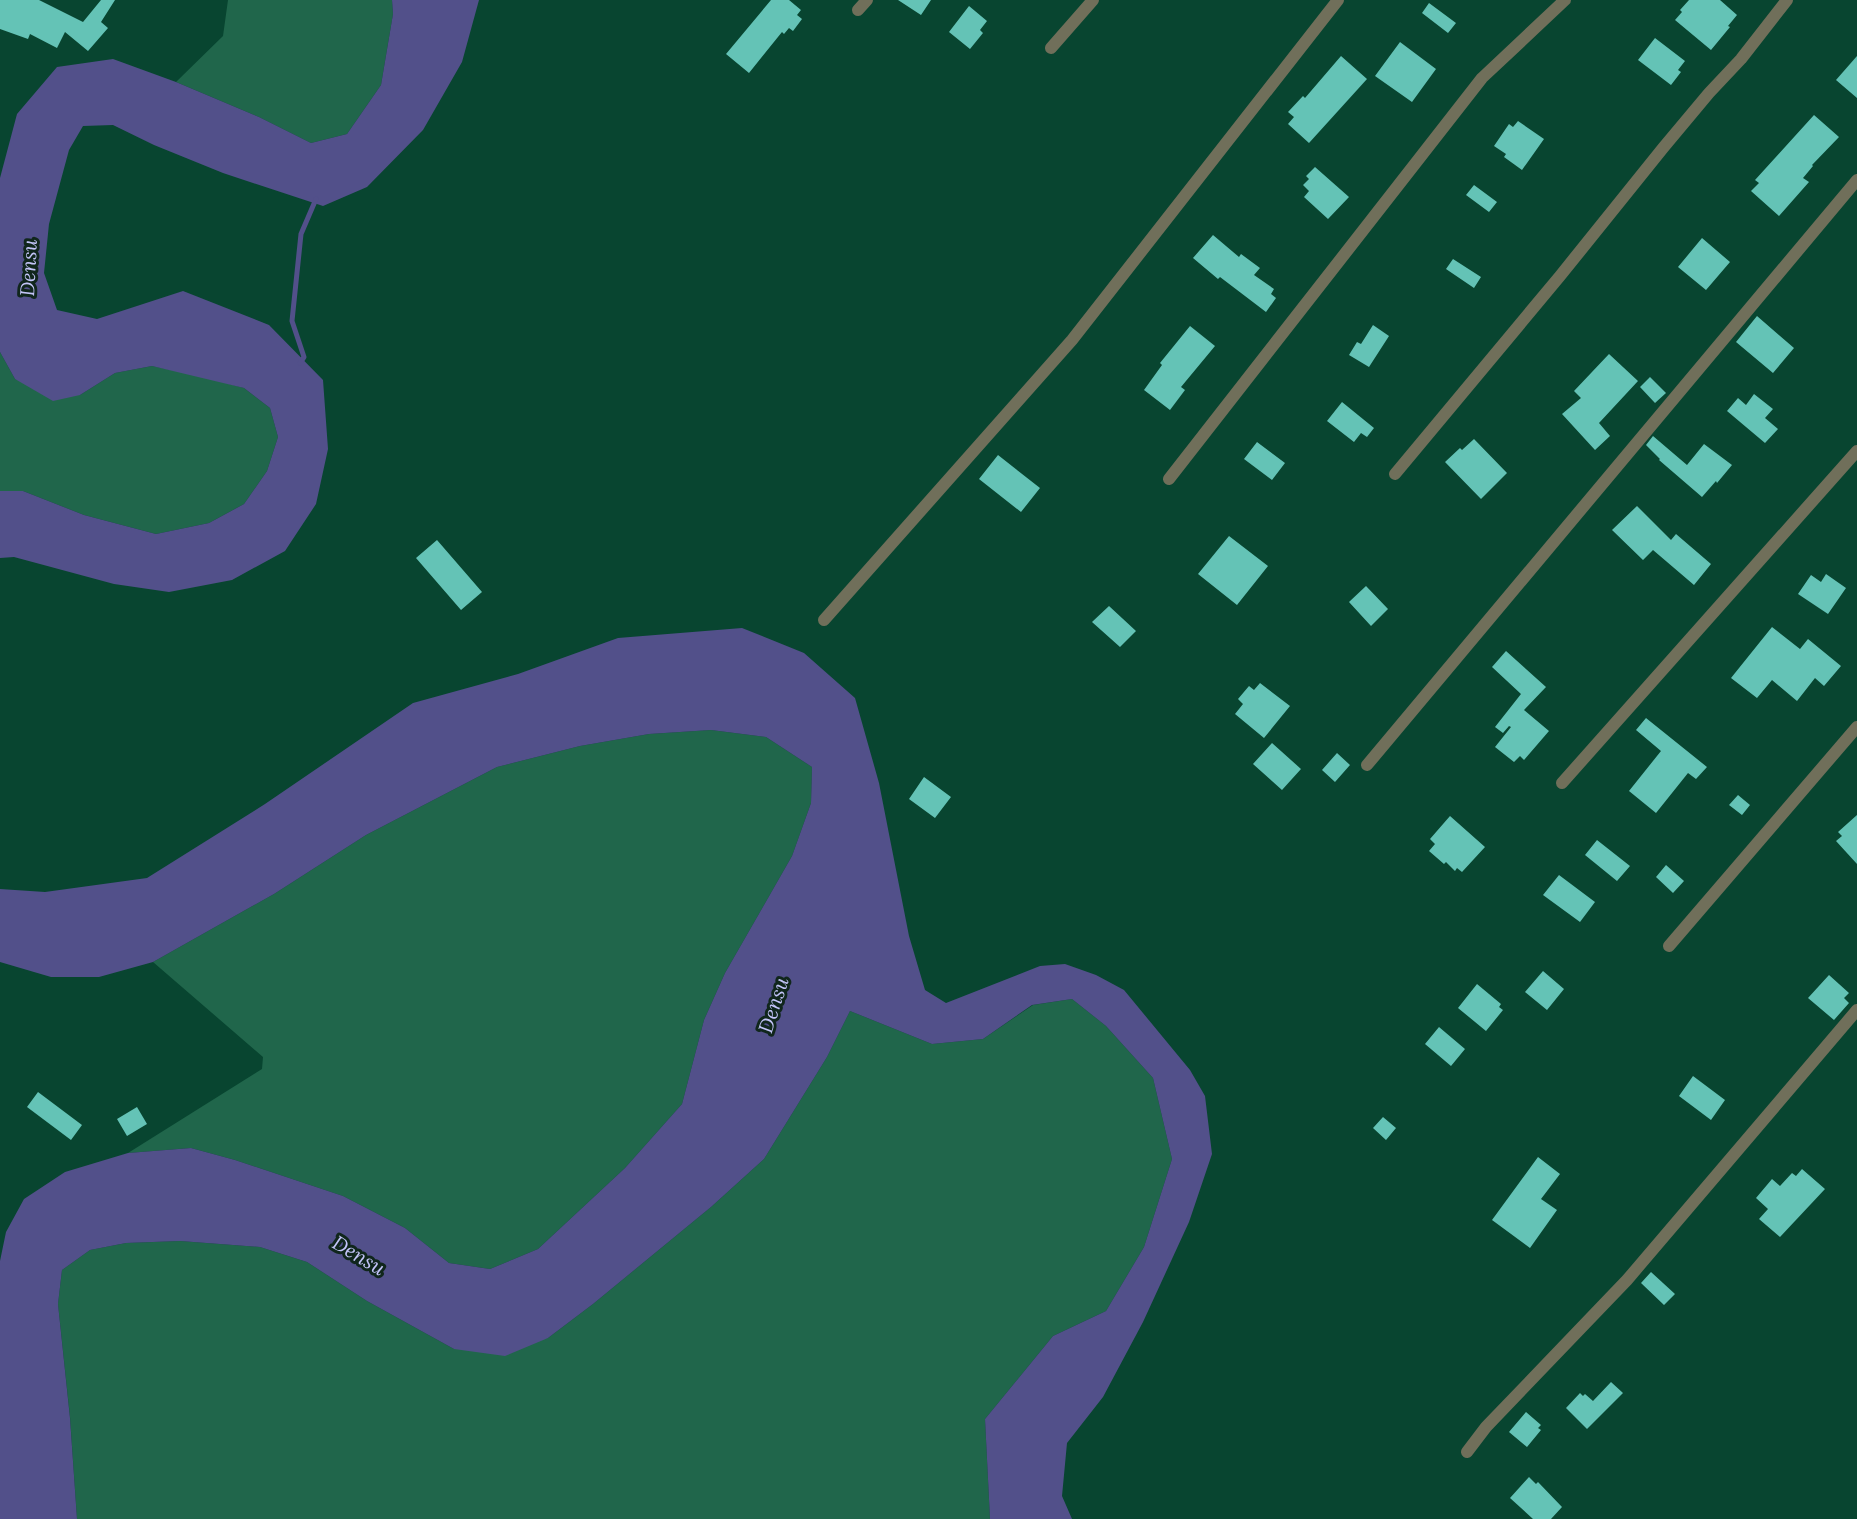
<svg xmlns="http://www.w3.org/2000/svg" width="1857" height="1519" font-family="Lora,serif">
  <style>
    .green { fill: #20664b }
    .water { fill: #52508a }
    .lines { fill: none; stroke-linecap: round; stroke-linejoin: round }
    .stream { stroke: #52508a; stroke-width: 5 }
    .building { fill: #64c3b6 }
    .minor { stroke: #706f5a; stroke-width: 12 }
    .labels { text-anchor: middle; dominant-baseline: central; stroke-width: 6; stroke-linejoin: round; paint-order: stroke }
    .water-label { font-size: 20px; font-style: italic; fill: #c3c4f8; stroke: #10261c }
  </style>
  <rect width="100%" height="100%" fill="#084530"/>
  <path class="green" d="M228 0H392L393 14 381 85 347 134 311 143 259 117 176 82 223 36Z
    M0 352 15 379 80 395 115 373 152 366 201 376 244 388 270 408 278 437 267 471 244 504 209 523 156 534 84 515 23 491H0Z
    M711 730 766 737 812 767 811 803 792 856 725 973 704 1020 682 1104 625 1168 538 1249 490 1269 449 1263 405 1228 343 1196 235 1160 191 1148 128 1153 262 1069 263 1057 153 962 274 894 366 835 497 767 580 746 649 734Z
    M1072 999 1106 1026 1153 1078 1172 1159 1144 1247 1106 1311 1053 1336 985 1419 990 1519H77L70 1417 58 1304 62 1270 90 1250 126 1243 180 1241 260 1247 307 1262 367 1301 454 1349 548 1338 593 1304 711 1207 764 1159 827 1057 850 1011 932 1044 983 1039 1033 1005Z"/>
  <path class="water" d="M392 0H479L462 62 423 130 367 187 323 206 223 173 154 145 113 125 83 126 69 150 49 224 44 273 57 310 97 319 183 291 269 325 323 380 328 449 316 504 285 551 232 580 169 592 114 584 14 557 0 558V491H23L84 515 156 534 209 523 244 504 267 471 278 437 270 408 244 388 152 366 115 373 80 395 53 401 15 379 0 352V178L17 114 57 67 113 59 176 82 259 117 311 143 347 134 381 85 393 14Z
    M742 628 804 653 855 698 879 783 909 936 925 990 946 1003 1040 966 1065 964 1096 975 1124 990 1190 1070 1205 1096 1212 1154 1189 1222 1143 1322 1103 1397 1067 1443 1062 1496 1072 1519H990L985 1419 1053 1336 1106 1311 1144 1247 1172 1159 1153 1078 1106 1026 1072 999 1032 1005 983 1039 932 1044 850 1011 827 1057 764 1159 711 1207 593 1304 548 1338 505 1356 454 1349 367 1301 307 1262 260 1247 180 1241 126 1243 90 1250 62 1270 58 1304 70 1418 77 1519H0V1261L6 1232 24 1199 65 1172 128 1153 191 1148 235 1160 343 1196 405 1228 449 1263 490 1269 538 1249 625 1168 682 1104 704 1020 725 973 792 856 811 803 812 767 766 737 711 730 649 734 580 746 497 767 366 835 274 894 153 962 99 977H51L0 962V889L45 892 147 878 265 804 413 703 518 674 618 638Z"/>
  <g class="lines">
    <path class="stream" d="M300 363 304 357 292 321 301 234 316 199"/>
  </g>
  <path class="building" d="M0 0H39L83 22 101 0H115L101 22 108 28 88 51 65 32 57 48 30 34 28 39 0 29Z
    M771 0H789L801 10 797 15 802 19 793 31 789 28 784 34 782 32 749 73 726 54Z
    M898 0H931L921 15Z
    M1689 0H1720L1737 15 1728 26 1730 27 1711 50 1675 20 1682 12 1680 10Z
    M1429 3 1456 23 1448 33 1422 13Z
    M969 6 987 21 980 30 983 33 970 49 949 32Z
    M1655 38 1685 61 1678 70 1681 72 1671 85 1638 60Z
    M1400 42 1436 69 1412 102 1375 76Z
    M1341 56 1367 79 1309 143 1288 124 1294 117 1288 112 1303 96 1305 98Z
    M1857 56V98L1836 80Z
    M1814 115 1839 137 1812 165 1813 166 1803 178 1809 182 1779 216 1751 191 1759 183 1755 180Z
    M1518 121 1544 139 1522 170 1504 157 1506 154 1494 146 1509 124 1513 127Z
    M1315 167 1349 197 1328 219 1304 197 1309 191 1303 185 1309 179 1306 176Z
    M1474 185 1497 202 1489 212 1466 195Z
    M1213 235 1239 257 1241 254 1260 268 1254 275 1274 289 1271 294 1276 298 1266 312 1220 277 1218 279 1193 258Z
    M1702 238 1730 262 1706 290 1678 267Z
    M1453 259 1481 277 1474 288 1446 269Z
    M1757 316 1794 348 1773 373 1736 342Z
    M1373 325 1389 336 1369 367 1349 355 1357 342 1361 344Z
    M1190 326 1215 346 1181 387 1185 390 1170 410 1144 390 1162 365 1160 363Z
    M1609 354 1638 381 1599 423 1610 436 1595 450 1562 414 1581 398 1574 391Z
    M1650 377 1666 393 1655 403 1640 387Z
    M1754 394 1773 409 1765 418 1778 429 1765 443 1727 411 1738 398 1746 405Z
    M1342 402 1374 428 1367 437 1361 433 1354 442 1327 421Z
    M1653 436 1687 465 1704 444 1732 465 1717 483 1716 481 1702 497 1659 460 1660 459 1646 445Z
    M1474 439 1507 473 1481 499 1445 462 1460 448 1462 450Z
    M1257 442 1285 463 1272 480 1244 459Z
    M998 455 1040 488 1021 512 979 479Z
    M1637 506 1671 540 1676 534 1711 564 1694 585 1653 550 1643 560 1612 530Z
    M1229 536 1268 566 1237 605 1198 574Z
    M437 540 482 592 461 610 416 558Z
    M1826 574 1846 588 1828 614 1798 594 1811 575 1821 582Z
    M1366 586 1388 609 1371 626 1349 602Z
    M1109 606 1136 631 1120 647 1092 622Z
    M1772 627 1800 649 1808 639 1841 666 1824 686 1815 678 1797 701 1772 680 1757 698 1731 678Z
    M1506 651 1546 687 1524 710 1549 731 1524 760 1520 756 1514 762 1495 747 1511 727 1509 726 1503 733 1495 727 1521 694 1492 667Z
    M1260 683 1290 706 1264 738 1235 714 1243 704 1238 699 1249 686 1254 690Z
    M1646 718 1707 767 1696 779 1688 773 1656 813 1629 791 1661 751 1636 730Z
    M1272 743 1301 769 1282 790 1253 764Z
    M1337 753 1350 765 1335 782 1322 770Z
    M924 777 951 797 935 818 909 799Z
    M1738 795 1750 805 1742 815 1729 805Z
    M1857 815V864L1836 841 1842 836 1838 832Z
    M1450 816 1485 847 1462 872 1457 868 1455 871 1446 862 1444 864 1429 851 1435 844 1430 839Z
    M1597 840 1630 866 1617 881 1585 855Z
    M1666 865 1684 881 1673 893 1656 877Z
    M1559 875 1595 902 1580 922 1543 895Z
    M1543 971 1564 989 1547 1010 1525 992Z
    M1829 975 1849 993 1844 998 1849 1003 1834 1020 1808 998Z
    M1477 984 1501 1004 1499 1007 1503 1010 1486 1031 1458 1008Z
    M1439 1027 1465 1049 1451 1066 1425 1044Z
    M1693 1076 1725 1100 1711 1120 1679 1096Z
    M38 1092 82 1125 71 1140 27 1107Z
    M137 1107 147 1124 127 1136 117 1119Z
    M1383 1117 1396 1128 1386 1140 1373 1128Z
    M1538 1157 1560 1174 1541 1199 1557 1210 1530 1248 1492 1220Z
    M1802 1169 1825 1189 1780 1237 1759 1219 1768 1209 1756 1198 1772 1179 1780 1186 1792 1173 1796 1176Z
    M1651 1272 1675 1294 1664 1305 1641 1283Z
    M1611 1382 1623 1393 1587 1429 1566 1408 1580 1393 1583 1396 1585 1394 1593 1401Z
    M1526 1412 1541 1425 1538 1428 1541 1430 1527 1447 1509 1432Z
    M1529 1477 1536 1484 1538 1482 1562 1507 1551 1519H1533L1510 1498Z"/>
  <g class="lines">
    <path class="minor" d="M858 10 867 0
      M1051 48 1093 0
      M1395 474 1560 276 1663 148 1709 93 1741 59 1787 0
      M1169 479 1482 78 1565 0
      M824 620 1072 340 1338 0
      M1367 765 1857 180
      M1562 783 1857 451
      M1669 946 1857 727
      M1467 1452 1486 1427 1627 1280 1857 1010"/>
  </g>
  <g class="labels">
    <g class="water-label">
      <text transform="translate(28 268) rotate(-87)">Densu</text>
      <text transform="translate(773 1005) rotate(-72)">Densu</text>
      <text transform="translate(359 1255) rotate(31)">Densu</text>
    </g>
  </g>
</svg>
